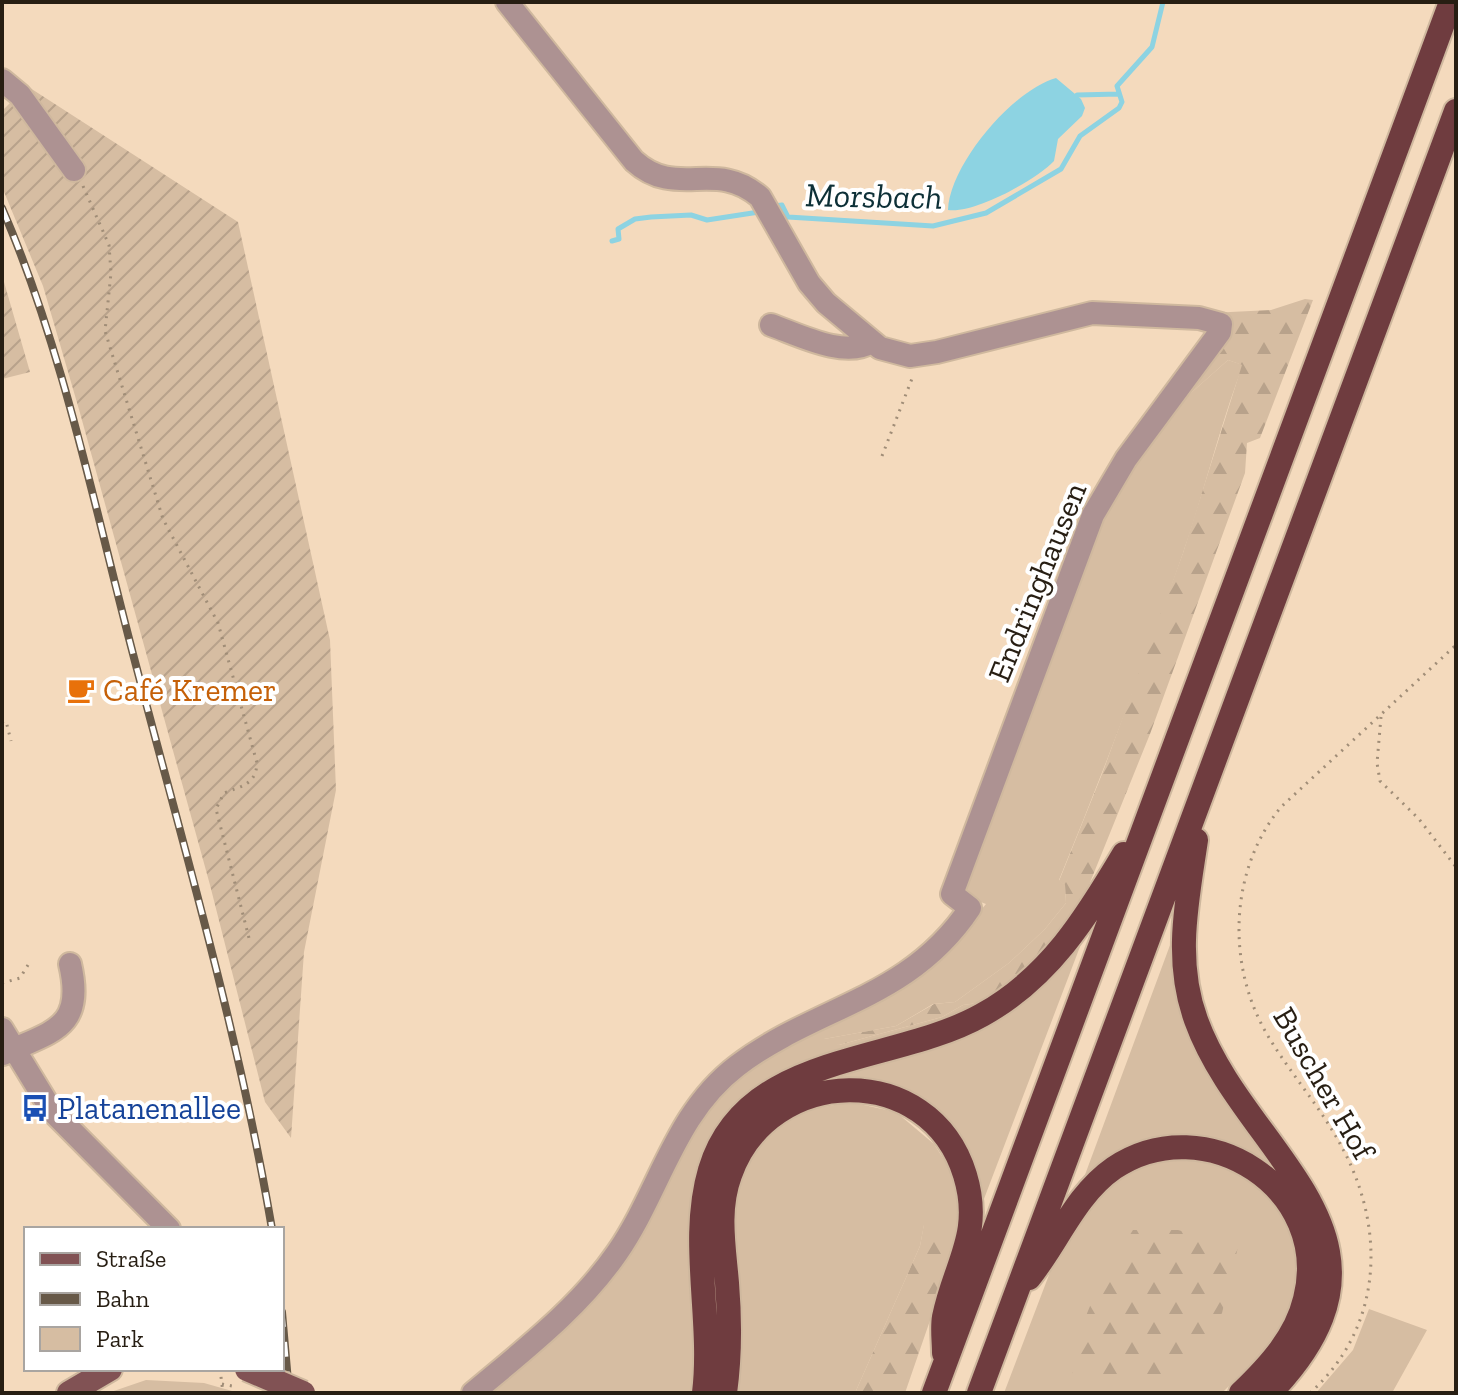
<svg xmlns="http://www.w3.org/2000/svg" width="1458" height="1395" font-family="'Zilla Slab',serif">
  <style>
    .green { fill: #d6bda2 }
    .forest { fill: url(#forest-firs) }
    .garden { fill: url(#garden-furrows) }
    .water { fill: #8dd3e2 }
    .lines { fill: none; stroke-linecap: round; stroke-linejoin: round }
    .stream { stroke: #8dd3e2; stroke-width: 5 }
    .minor-casing { stroke: #cfb89e; stroke-width: 26 }
    .major-casing { stroke: #cfb89e; stroke-width: 28 }
    .highway-casing { stroke: #cfb89e; stroke-width: 28 }
    .path { stroke: #a08d77; stroke-width: 3; stroke-dasharray: 2 6; stroke-linecap: butt }
    .minor { stroke: #ad9292; stroke-width: 22 }
    .major { stroke: #815254; stroke-width: 24 }
    .highway { stroke: #6f3c3f; stroke-width: 24 }
    .rail-casing { stroke: #675948; stroke-width: 8 }
    .rail { stroke: #fff; stroke-width: 5; stroke-dasharray: 15; stroke-linecap: butt }
    .major-bridge-casing { stroke: #cfb89e; stroke-width: 28; stroke-linecap: butt }
    .major-bridge { stroke: #815254; stroke-width: 24 }
    .labels { text-anchor: middle; dominant-baseline: central; stroke-width: 8; stroke-linejoin: round; paint-order: stroke }
    .street-label { font-size: 32px; fill: #271e13; stroke: #fff }
    .food-label { font-size: 32px; fill: #c56008; stroke: #fff; text-anchor: start }
    .transit-label { font-size: 32px; fill: #164399; stroke: #fff; text-anchor: start }
    .water-label { font-size: 34px; font-style: italic; fill: #0d3037; stroke: #fff }
  </style>
  <defs>
    <pattern id="forest-firs" width="22" height="20" patternUnits="userSpaceOnUse" patternTransform="scale(2)"><rect width="22" height="20" fill="#d6bda2"/><path d="M5 1l3.5 6h-7zM16 11l3.5 6h-7z" fill="#b8a28b"/></pattern>
    <pattern id="garden-furrows" width="10" height="10" patternUnits="userSpaceOnUse" patternTransform="scale(2)"><rect width="10" height="10" fill="#d6bda2"/><path d="M-1 1l2-2M0 10L10 0M9 11l2-2" fill="none" stroke="#b8a28b"/></pattern>
  </defs>
  <rect width="100%" height="100%" fill="#f4dabd"/>
  <path class="green" d="M1228 360 1243 365C1219 428 1204 493 1182 556 1144 665 1103 773 1059 880L1065 885 1066 903 1045 929 1009 963 955 1002 933 1004 896 1026 824 1039 839 1045 942 1017 963 1005 985 1002 953 1020 776 1078 698 1293 694 1393H481L554 1331 683 1139 737 1073 949 948 986 904 962 895 1096 516 1183 400Z
    M1176 929C1176 981 1188 1031 1215 1075 1237 1110 1266 1139 1288 1174 1343 1257 1324 1324 1259 1393H1251C1278 1365 1304 1336 1312 1297 1335 1194 1226 1110 1131 1151 1111 1160 1094 1175 1079 1191Z
    M1077 942 1081 944 979 1212C963 1073 791 1030 729 1158 706 1206 719 1263 722 1314 723 1341 721 1367 719 1393H710C720 1322 697 1242 716 1174 747 1067 874 1073 958 1035 1005 1013 1043 981 1077 942Z
    M850 1102 896 1112 934 1144 950 1169 962 1202 955 1248 924 1225 920 1246 855 1393H732L733 1188 750 1155 781 1125 808 1110Z
    M1175 1153 1247 1170 1295 1229 1298 1271 1289 1314 1272 1343 1222 1393H1004L1060 1246 1104 1184Z
    M1369 1309 1427 1330 1392 1393H1316L1353 1350Z
    M146 1380 204 1383 239 1393H108Z"/>
  <path class="forest" d="M1305 299 1313 300 1260 438 1247 443 1245 473 1150 734 1089 885 1068 925 1043 957 985 1002 963 1005 942 1017 839 1045 823 1044 824 1039 896 1026 934 1004 955 1002 1009 963 1045 929 1066 903 1065 885 1059 881 1102 774 1183 553 1242 365 1228 360 1182 401 1228 334 1210 313 1271 310Z
    M924 1224 942 1230 955 1248 905 1393H855L920 1246Z
    M1133 1230H1178L1238 1247 1222 1313 1195 1357 1155 1382 1072 1373C1078 1318 1104 1275 1133 1230Z"/>
  <path class="garden" d="M27 86 238 222 330 640 336 790 304 952 291 1138 265 1102 210 885 80 413 43 286 2 187V111Z
    M2 275 30 372 2 379Z"/>
  <path class="water" d="M1056 78 1081 99 1085 108 1082 116 1058 139 1054 161C1036 180 974 214 948 210 950 164 1013 90 1056 78Z"/>
  <g class="lines">
    <path class="stream" d="M1077 95 1119 94
      M774 206 782 205 788 217 933 226 986 213 1061 169 1080 136 1119 108 1122 102 1117 86 1152 47 1163 2
      M612 241 619 239 618 229 635 219 651 217 691 215 707 220 759 212"/>
    <g class="minor-casing">
      <path id="minor" d="M2 80 20 95 74 170
        M771 325C797 334 845 359 871 342
        M2 1029 52 1111 169 1229
        M3 1054C52 1031 85 1029 70 964
        M473 1393C524 1350 579 1308 617 1253 660 1191 674 1114 737 1066 817 1005 909 1000 970 908L952 894 1093 515 1126 459 1220 332 1221 324 1199 318 1092 313 937 352 910 356 880 348 826 303 809 283 760 197C715 158 677 200 634 161L507 2"/>
    </g>
    <g class="major-casing">
      <path id="major" d="M69 1393 110 1369"/>
    </g>
    <g class="highway-casing">
      <path id="highway" d="M1196 840C1187 901 1174 960 1196 1020 1245 1156 1421 1237 1270 1393
        M1029 1278C1058 1242 1075 1195 1114 1168 1205 1107 1333 1189 1305 1299 1296 1337 1269 1366 1241 1393
        M704 1393C713 1320 689 1241 710 1170 745 1052 893 1065 982 1015 1049 978 1086 918 1124 854
        M725 1393C730 1357 730 1320 727 1283 724 1247 717 1210 730 1175 769 1064 930 1060 965 1175 983 1234 955 1263 944 1317 942 1328 944 1341 944 1353
        M934 1393 1451 2
        M979 1393 1456 111"/>
    </g>
    <path class="path" d="M83 186 109 245 111 273 105 331 163 519 218 623 257 763C256 785 241 786 224 793L216 809 250 942
      M882 456 913 376
      M1381 717 1377 763 1380 781 1419 819 1456 867
      M2 722 6 721 11 741
      M2 983 20 978 31 960
      M220 1369 223 1393
      M222 1384 237 1387
      M1310 1393C1380 1330 1387 1236 1345 1153 1324 1111 1292 1076 1268 1036 1226 966 1229 870 1281 807L1456 645"/>
    <use href="#minor" class="minor"/>
    <use href="#major" class="major"/>
    <use href="#highway" class="highway"/>
    <g class="rail-casing">
      <path id="rail" d="M2 208C63 349 94 505 133 654 183 845 239 1034 272 1229
        M282 1312 289 1393"/>
    </g>
    <use href="#rail" class="rail"/>
    <g class="major-bridge-casing">
      <path id="major-bridge" d="M247 1369 303 1393"/>
    </g>
    <use href="#major-bridge" class="major-bridge"/>
  </g>
  <defs>
    <g id="cafe-bare" transform="scale(2.16)"><path d="M-5.5-4.5H6V0H3Q3 3.5 0 3.5H-2.5Q-5.5 3.5-5.5 0ZM3-3.2v2h1.7v-2ZM-6 4.5H4V6H-6Z" fill="#e8710a" stroke="#fff" stroke-width="2.5" paint-order="stroke"/></g>
    <g id="bus-bare" transform="scale(2.16)"><path d="M-5-6H5V4H4V6H2V4H-2V6H-4V4H-5ZM-3.5-4V0h7V-4ZM-3.5 1.2v1.5H-2V1.2ZM2 1.2v1.5H3.5V1.2Z" fill="#1a4fb4" stroke="#fff" stroke-width="2.5" paint-order="stroke"/></g>
  </defs>
  <g fill-rule="evenodd">
    <use href="#cafe-bare" x="81" y="690"/>
    <use href="#bus-bare" x="35" y="1108"/>
  </g>
  <g class="labels">
    <g class="street-label">
      <text transform="translate(1037 582) rotate(-68)">Endringhausen</text>
      <text transform="translate(1324 1083) rotate(60)">Buscher Hof</text>
    </g>
    <g class="food-label">
      <text x="103" y="690">Café Kremer</text>
    </g>
    <g class="transit-label">
      <text x="57" y="1108">Platanenallee</text>
    </g>
    <g class="water-label">
      <text transform="translate(874 196) rotate(1)">Morsbach</text>
    </g>
  </g>
  <rect width="1458" height="1395" fill="none" stroke="#271e13" stroke-width="8"/>
  <rect x="24" y="1227" width="260" height="144" fill="#ffffff" stroke="#a9a5a1" stroke-width="2"/>
  <rect x="40" y="1253" width="40" height="12" fill="#815254" stroke="#a9a5a1" stroke-width="2"/>
  <text x="96" y="1267" font-size="24" fill="#271e13">Straße</text>
  <rect x="40" y="1293" width="40" height="12" fill="#675948" stroke="#a9a5a1" stroke-width="2"/>
  <text x="96" y="1307" font-size="24" fill="#271e13">Bahn</text>
  <rect x="40" y="1327" width="40" height="24" fill="#d6bda2" stroke="#a9a5a1" stroke-width="2"/>
  <text x="96" y="1347" font-size="24" fill="#271e13">Park</text>
</svg>
